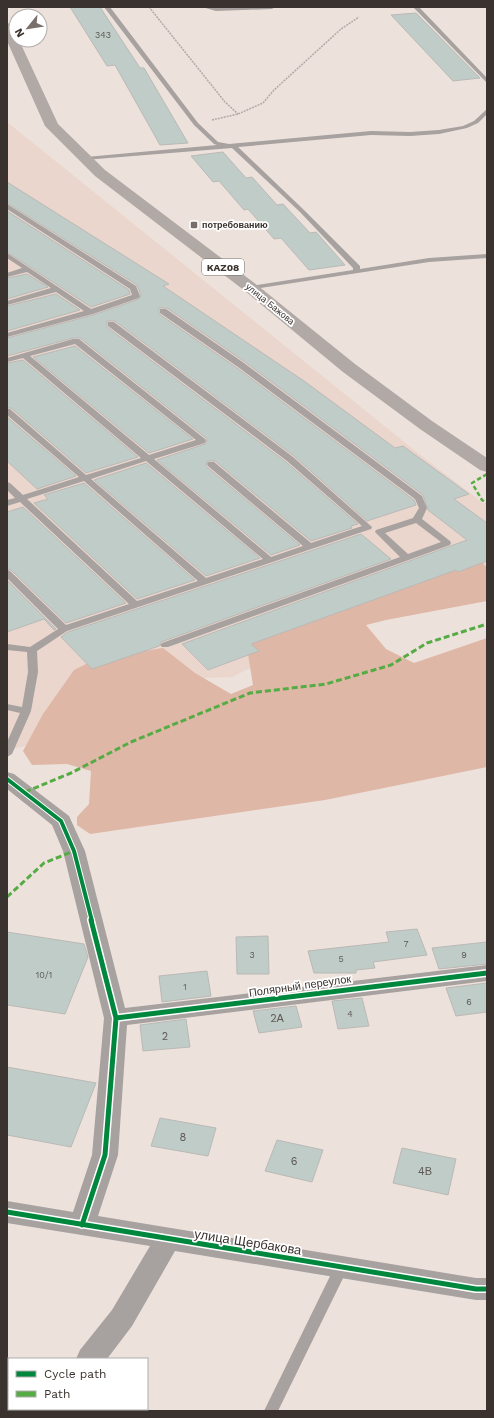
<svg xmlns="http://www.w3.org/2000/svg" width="494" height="1418" font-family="'Work Sans',sans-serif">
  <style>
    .built { fill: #ead6cc }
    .forest { fill: #dfb7a6 }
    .building { fill: #c0ccc8; stroke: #bab9b6 }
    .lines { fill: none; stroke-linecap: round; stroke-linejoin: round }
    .path { stroke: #b1aaa6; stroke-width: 1.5; stroke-dasharray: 2 1; stroke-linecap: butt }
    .lane { fill: #a7a19f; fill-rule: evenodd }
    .street { fill: #a7a19f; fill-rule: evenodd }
    .highway { fill: #b1a9a5; fill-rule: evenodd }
    .quiet-far1 { stroke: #55ac44; stroke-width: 2.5; stroke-dasharray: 4.5 2.5; stroke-linecap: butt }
    .quiet { stroke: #55ac44; stroke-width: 3; stroke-dasharray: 6 3; stroke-linecap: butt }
    .cycleway-far1-casing { stroke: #fff; stroke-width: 6 }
    .cycleway-casing { stroke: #fff; stroke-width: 8 }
    .cycleway-far1 { stroke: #00873e; stroke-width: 4 }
    .cycleway { stroke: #00873e; stroke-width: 5 }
    .poi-dot { fill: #796f6b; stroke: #fff; stroke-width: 1.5 }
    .labels { text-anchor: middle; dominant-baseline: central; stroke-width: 3.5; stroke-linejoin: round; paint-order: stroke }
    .number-label { font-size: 9px; fill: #5c5854 }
    .far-poi-label { font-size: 9px; font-weight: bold; fill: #3a322e; stroke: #fff; text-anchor: start }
    .far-street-label { font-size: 9px; fill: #3a322e; stroke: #fff }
    .shield { fill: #fff; stroke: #75706d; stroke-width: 1 }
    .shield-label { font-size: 10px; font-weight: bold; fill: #3a322e }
    .street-label { font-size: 11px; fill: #3a322e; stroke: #fff }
    .near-number-label { font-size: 11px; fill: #5c5854 }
    .near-street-label { font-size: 13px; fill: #3a322e; stroke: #fff }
  </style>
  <rect width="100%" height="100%" fill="#ede1db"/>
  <path class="built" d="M7 122 423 457 487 506V569L356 615 232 677 125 681 28 745 7 751Z"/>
  <path class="forest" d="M482 562 487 568V601L386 620 366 625 386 649 414 663 487 638V767L325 800 90 834 77 825V817L89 804 91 771 67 764 32 765 23 751 43 714 74 670 96 659 163 648 195 673 231 694 253 685 246 642 432 576Z"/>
  <path class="building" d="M70 7H100L140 68H144L188 143 160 145 115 65 107 66Z
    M416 13 480 78 453 81 391 15Z
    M223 152 246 178 252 177 277 205 283 204 310 233 316 232 345 265 309 270 281 238 274 239 248 209 244 210 219 181 213 182 191 156Z
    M7 182 169 284 163 286 304 381 395 448 403 446 469 494 454 499 487 523V561L458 572 456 570 251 644 259 651 208 670 182 644 467 540 428 510 423 495 245 362 167 308H159V314L237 368 414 500 416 505 367 521 294 456 115 321H107V327L286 462 358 524 351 526 352 528 311 541 215 461H207L206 465 207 467 300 545 271 555 157 460 205 444 207 442 206 438 80 338H73L7 356V338L93 315 139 299 141 295 137 285 7 203Z
    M7 211 129 290 130 294 91 307 7 252Z
    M27 274 48 287 7 299V278Z
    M56 294 80 310 7 331V306Z
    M75 346 193 439 149 453 33 357Z
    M23 360 138 457 86 473 11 408H7V363Z
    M7 417 76 476 37 489 7 461Z
    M146 463 260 558 206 576 94 480Z
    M84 483 195 580 137 599 34 503 48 499 44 495Z
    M23 507 126 603 66 623 11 570 7 569V512Z
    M361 534 391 559 161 642 159 646 92 669 61 637 68 632Z
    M7 580 56 629 54 630 44 619 7 632Z
    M417 929 427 955 373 962 375 968 356 970V973H314L308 951 389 942 386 932Z
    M7 932 84 944 88 957 65 1014 7 1005Z
    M268 936 269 974H237L236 937Z
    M487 942V964L439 969 432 948Z
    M207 971 211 996 162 1002 159 976Z
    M487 983V1012L456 1016 446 988Z
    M362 998 369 1026 338 1029 332 1001Z
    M296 1006 302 1027 259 1033 253 1011Z
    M186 1019 190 1047 143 1051 140 1025Z
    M7 1067 96 1083 71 1147 7 1135Z
    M160 1118 216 1128 208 1156 151 1146Z
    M277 1140 323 1150 312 1182 265 1171Z
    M402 1148 456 1159 448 1195 393 1183Z"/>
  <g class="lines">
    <path class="path" d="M149 7 225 102 238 114
      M212 120 238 114 263 103 274 90 341 29 359 17"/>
    <path class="lane" d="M104 7H110L198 123 218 142 229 144 371 131 410 132 439 130 463 126 474 121 487 109V114L478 123 467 128 439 134 410 136 371 135 238 147 304 210 360 266V269L429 258 487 254V258L429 262 248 290 247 288 251 286 353 270V268L300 212 232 148 84 160 83 159 86 157 217 145 214 144 194 125Z
      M202 7H275L272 9 216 11Z
      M413 7H419L487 78V83Z
      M7 204 136 286 140 296 139 298 93 314 7 337V333L84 311 56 292 7 305V301L51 288 27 272 7 277V273L22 268 7 258V253L91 309 132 295 130 289 7 209Z
      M160 309H166L244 363 422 496 427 508 422 519 450 541 451 543 450 545 168 647H162L160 645 162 643 400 557 375 532 376 530 413 518 419 508 415 499 238 367 160 313ZM416 523 441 542 408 554 385 533Z
      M108 322H114L293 457 372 527 371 529 67 631 37 651 38 672 31 711 12 754 7 757V742L20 713 7 710V704L22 707 28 672 27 652 7 650V644L30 647 58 629 7 578V570L10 571 66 625 129 604 20 502 7 506V500L15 498 7 490V482L10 483 23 495 79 477 7 415V409H10L86 475 141 458 23 358 7 362V358L73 339H79L205 439 206 441 205 443 154 459 271 557 303 546 208 466 207 464 208 462H214L311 543 362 526 287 461 108 326ZM75 344 196 440 149 455 30 356ZM146 461 263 559 206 578 91 479ZM84 481 198 581 137 601 27 499Z
      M341 1262 346 1264 348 1268 278 1411H264L336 1264Z"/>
    <path class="street" d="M7 772 14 774 69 816 85 851 125 1008 487 965V981L127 1025 118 1155 98 1216 476 1278H487V1300H476L175 1251 132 1326 107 1359H76L80 1350 112 1310 150 1246 7 1223V1201L73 1212 92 1155 104 1018 63 851 52 825 7 789Z
      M34 1409H65L64 1411H33Z"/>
    <path class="highway" d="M7 23 11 24C15 30 16 34 16 40H19L58 124 105 170 257 285 355 364 432 421 487 458V472L480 470 420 429 343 372 245 291 95 176 45 126 7 41Z"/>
    <path class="quiet-far1" d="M487 474 472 483 482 500 487 503"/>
    <path class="quiet" d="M25 792 71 773 131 742 250 693 326 684 391 665 427 643 487 624
      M7 897 44 863 74 851"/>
    <g class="cycleway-far1-casing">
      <path id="cycleway-far1" d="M7 779 61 821 74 851 92 921"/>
    </g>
    <g class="cycleway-casing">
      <path id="cycleway" d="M116 1018 487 973
        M7 1212 476 1289H487
        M82 1225 105 1155 116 1018 91 920"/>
    </g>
    <use href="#cycleway-far1" class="cycleway-far1"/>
    <use href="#cycleway" class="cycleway"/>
  </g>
  <rect class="poi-dot" x="190" y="221" width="8" height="8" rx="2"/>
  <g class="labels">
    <g class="number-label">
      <text x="103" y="35">343</text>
      <text x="406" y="944">7</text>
      <text x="252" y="955">3</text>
      <text x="464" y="955">9</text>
      <text x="341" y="959">5</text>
      <text x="44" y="975">10/1</text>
      <text x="185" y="987">1</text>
      <text x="469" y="1002">6</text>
      <text x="350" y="1014">4</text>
    </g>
    <g class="far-poi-label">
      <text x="202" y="225">потребованию</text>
    </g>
    <g class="far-street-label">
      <text transform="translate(270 304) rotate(39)">улица Бажова</text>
    </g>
    <rect class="shield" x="202" y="259" width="42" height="16" rx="3"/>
    <g class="shield-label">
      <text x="223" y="267">KAZ08</text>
    </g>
    <g class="street-label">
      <text transform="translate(300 986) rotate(-8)">Полярный переулок</text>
    </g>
    <g class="near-number-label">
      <text x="277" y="1018">2А</text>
      <text x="165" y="1036">2</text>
      <text x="183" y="1137">8</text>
      <text x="294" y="1161">6</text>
      <text x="425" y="1171">4В</text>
    </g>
    <g class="near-street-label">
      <text transform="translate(248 1242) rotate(9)">улица Щербакова</text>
    </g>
  </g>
  <rect width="494" height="1418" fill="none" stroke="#3a322e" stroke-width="16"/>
  <rect x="8" y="1358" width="140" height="52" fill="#ffffff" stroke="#b0adab"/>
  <rect x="16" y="1371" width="20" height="6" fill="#00873e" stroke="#b0adab"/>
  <text x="44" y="1378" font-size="12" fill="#3a322e">Cycle path</text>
  <rect x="16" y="1391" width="20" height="6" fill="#55ac44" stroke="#b0adab"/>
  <text x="44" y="1398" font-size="12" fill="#3a322e">Path</text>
  <g transform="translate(28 28) rotate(240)"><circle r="19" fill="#ffffff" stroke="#b0adab"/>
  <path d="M0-3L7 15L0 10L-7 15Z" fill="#796f6b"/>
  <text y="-6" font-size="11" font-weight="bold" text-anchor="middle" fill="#3a322e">N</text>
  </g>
</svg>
